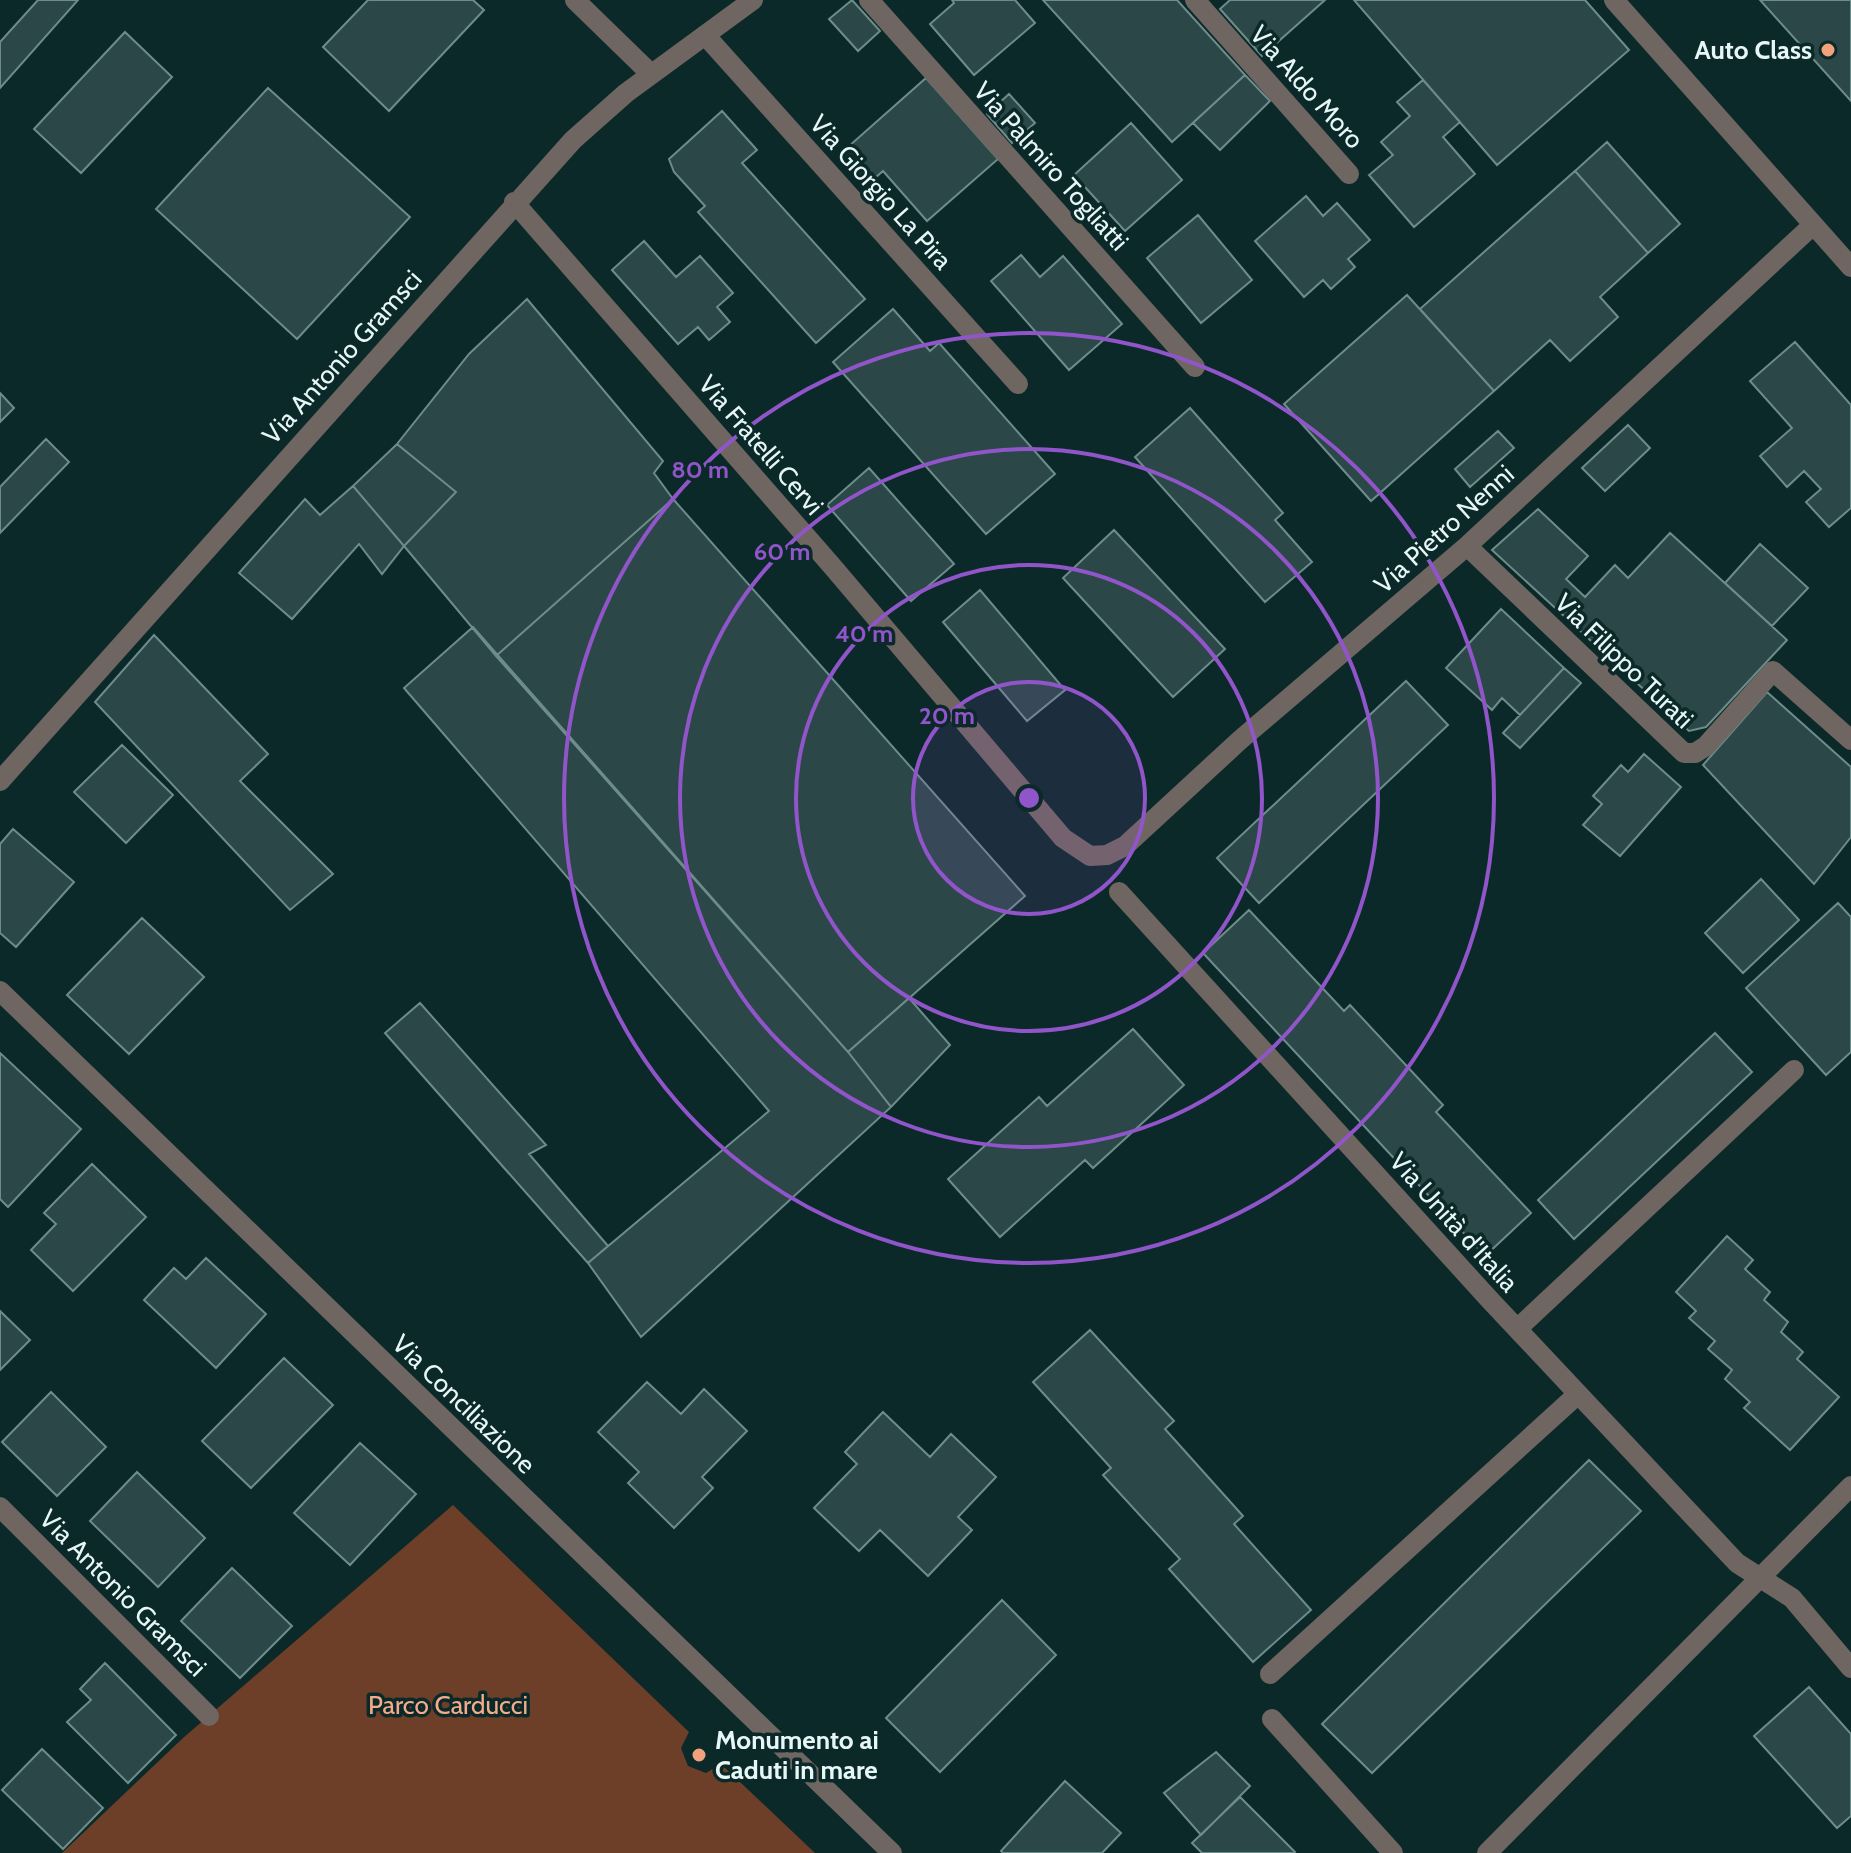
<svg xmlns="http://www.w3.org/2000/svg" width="1851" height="1853" font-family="Cabin,sans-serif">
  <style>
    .green { fill: #6d3f29 }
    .building { fill: #2b4748; stroke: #6d8c8c; stroke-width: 2 }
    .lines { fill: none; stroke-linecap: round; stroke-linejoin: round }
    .minor { stroke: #706661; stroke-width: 20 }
    .ring { fill: none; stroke: #9155ca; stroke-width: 4 }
    .poi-dot { fill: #f1a17c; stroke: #0c292a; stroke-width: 3 }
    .labels { text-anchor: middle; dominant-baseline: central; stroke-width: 7; stroke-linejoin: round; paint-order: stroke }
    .poi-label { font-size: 26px; font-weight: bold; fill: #e7f7f7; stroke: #0c292a; text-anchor: end }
    .street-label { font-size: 26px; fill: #e7f7f7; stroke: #0c292a }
    .park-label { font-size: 26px; fill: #f3ab8a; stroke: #0c292a }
    .centre { fill: #9155ca; stroke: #0c292a; stroke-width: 4 }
    .ring-label { font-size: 24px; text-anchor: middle; font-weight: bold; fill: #9155ca; stroke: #0c292a; stroke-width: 7; stroke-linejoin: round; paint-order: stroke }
  </style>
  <rect width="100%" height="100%" fill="#0c292a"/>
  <path class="green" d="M453 1505 689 1732 681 1748 688 1766 706 1773 721 1764 815 1853H62L183 1738Z"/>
  <path class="building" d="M38 0H78L0 88V42Z
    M368 0H473L484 10 389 111 323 47Z
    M852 0 880 31 858 51 829 19Z
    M952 0H1015L1035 23 974 75 930 24 954 3Z
    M1043 0H1177L1245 75 1172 142Z
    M1230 0H1325L1262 56 1220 9Z
    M1354 0H1585L1629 50 1497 165Z
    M1760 0H1851V101Z
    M125 32 172 77 81 173 34 129Z
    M1245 75 1270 101 1220 150 1193 123Z
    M926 78 998 159 927 221 883 171 867 185 840 154Z
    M1423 80 1460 122 1443 137 1475 174 1414 227 1369 175 1393 155 1381 142 1410 116 1397 102Z
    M268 88 410 217 297 339 156 209Z
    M1009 94 1035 123 1012 143 987 114Z
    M722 111 757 150 742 163 865 299 816 343 698 212 705 206 674 172 669 159Z
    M1131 123 1182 180 1125 231 1074 175Z
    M1607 142 1680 224 1648 253 1575 171Z
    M1575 171 1648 253 1600 297 1618 317 1570 361 1550 340 1494 391 1420 309Z
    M1306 196 1323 216 1337 203 1370 240 1348 259 1355 267 1331 289 1323 280 1304 297 1255 241Z
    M1198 215 1252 280 1201 323 1147 258Z
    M644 241 676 277 700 256 733 293 717 307 730 322 709 340 698 327 678 344 612 270Z
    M1021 255 1040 277 1063 256 1122 324 1069 370 991 281Z
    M1407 295 1494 391 1371 501 1284 404Z
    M527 299 663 461 654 473 673 499 496 656 404 546 456 492 397 444 469 354Z
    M893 309 930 351 939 343 1055 474 986 534 833 362Z
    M1795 342 1851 405V508L1829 527 1806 502 1821 489 1804 471 1787 487 1760 456 1792 428 1750 381Z
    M0 393 14 408 0 422Z
    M1190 408 1283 513 1275 520 1312 562 1265 602 1135 457Z
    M1628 425 1650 448 1605 491 1582 468Z
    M1498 431 1514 448 1470 487 1455 469Z
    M46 439 69 462 0 533V487Z
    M397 444 456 492 404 546 353 486Z
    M869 468 954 564 911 601 827 505Z
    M353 486 404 546 382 574 359 544 292 619 239 573 305 499 320 515Z
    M673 499 1025 896 848 1052 496 656Z
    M1538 509 1588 556 1566 579 1585 597 1615 565 1628 578 1670 533 1787 640 1706 727 1689 731 1492 550Z
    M1114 530 1225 649 1173 697 1063 578Z
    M1760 544 1808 588 1772 626 1725 583Z
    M980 590 1065 690 1027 721 943 622Z
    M1501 609 1564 668 1520 715 1502 698 1492 710 1446 668Z
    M473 627 848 1052 891 1107 641 1337 588 1263 769 1111 404 688Z
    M154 635 268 754 240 781 333 874 290 910 95 702Z
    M1564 668 1581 683 1520 748 1503 733Z
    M1406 681 1448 725 1259 903 1217 858Z
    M1767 692 1851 767V837L1814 884 1703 765Z
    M122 745 173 795 126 843 74 792Z
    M1644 754 1681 787 1620 856 1583 825 1602 804 1593 796 1621 765 1628 772Z
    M13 829 74 882 16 947 0 933V844Z
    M1761 879 1799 920 1743 973 1705 933Z
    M1838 903 1851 917V1052L1826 1075 1746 988Z
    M1249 910 1344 1011 1350 1005 1443 1105 1436 1112 1531 1213 1485 1256 1203 953Z
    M142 918 204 977 129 1054 67 995Z
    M909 998 950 1045 891 1107 848 1052Z
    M420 1003 546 1145 529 1154 608 1246 588 1263 385 1033Z
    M1133 1029 1184 1085 1093 1168 1085 1160 1000 1237 948 1179 1039 1097 1047 1106Z
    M1715 1033 1752 1072 1574 1239 1538 1200Z
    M0 1053 81 1129 8 1207 0 1199Z
    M92 1164 146 1217 73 1291 31 1250 56 1224 44 1213Z
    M1727 1236 1753 1260 1745 1269 1770 1292 1764 1300 1788 1322 1781 1332 1803 1352 1797 1359 1839 1397 1790 1450 1744 1408 1750 1402 1725 1379 1732 1370 1708 1349 1715 1341 1689 1318 1696 1311 1676 1292Z
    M206 1258 266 1314 216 1368 144 1300 174 1268 186 1279Z
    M0 1311 30 1340 0 1370Z
    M1090 1330 1174 1421 1165 1429 1243 1516 1234 1524 1311 1610 1253 1662 1169 1569 1180 1559 1103 1475 1111 1468 1033 1382Z
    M284 1358 333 1405 251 1488 202 1441Z
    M647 1382 681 1414 704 1389 747 1431 702 1477 713 1488 674 1528 628 1483 639 1472 598 1432Z
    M51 1392 106 1447 57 1496 2 1442Z
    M883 1412 930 1457 951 1434 996 1477 958 1517 972 1530 928 1576 880 1530 859 1551 814 1508 857 1464 845 1452Z
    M360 1443 416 1494 350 1565 294 1513Z
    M1589 1460 1641 1511 1372 1773 1322 1724Z
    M137 1472 205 1538 158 1587 90 1521Z
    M232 1568 292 1626 240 1678 181 1621Z
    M1002 1600 1056 1655 940 1772 886 1718Z
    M105 1663 176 1735 128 1783 67 1722 91 1700 80 1689Z
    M1809 1687 1851 1734V1816L1837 1828 1754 1736Z
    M42 1749 103 1808 63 1849 2 1790Z
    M1216 1752 1250 1786 1201 1835 1164 1793Z
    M1065 1781 1121 1833 1102 1853H1003L1001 1851Z
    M1240 1797 1295 1852 1294 1853H1202L1192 1843Z"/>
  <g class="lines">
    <path class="minor" d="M575 0 651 74
      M869 0 1195 367
      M1195 0 1349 174
      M1614 0 1851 267
      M705 35 1018 384
      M514 202 832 566 1063 838 1090 856 1107 855 1125 846 1240 740 1467 546 1813 225
      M1467 546 1684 753H1695L1706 746 1773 671 1851 740
      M0 781 573 140 626 93 753 0
      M1119 892 1489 1299 1737 1563 1792 1598 1851 1668
      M0 991 892 1853
      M1517 1329 1794 1070
      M0 1507 209 1716
      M1270 1674 1578 1394
      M1272 1719 1393 1853
      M1487 1853 1851 1486"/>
  </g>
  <circle cx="1029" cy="798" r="116" fill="#9155ca" fill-opacity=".12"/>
  <g class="ring">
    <circle cx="1029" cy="798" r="116"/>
    <circle cx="1029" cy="798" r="233"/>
    <circle cx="1029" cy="798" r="349"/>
    <circle cx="1029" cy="798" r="465"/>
  </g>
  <g class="poi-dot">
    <circle cx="1828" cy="50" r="8"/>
    <circle cx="699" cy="1755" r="8"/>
  </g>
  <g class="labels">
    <g class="poi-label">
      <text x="1812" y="50">Auto Class</text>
      <text x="715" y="1740" text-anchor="start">Monumento ai<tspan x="715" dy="30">Caduti in mare</tspan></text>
    </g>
    <g class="street-label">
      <text transform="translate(1307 87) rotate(48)">Via Aldo Moro</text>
      <text transform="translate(1051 166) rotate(48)">Via Palmiro Togliatti</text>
      <text transform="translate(881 192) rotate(48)">Via Giorgio La Pira</text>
      <text transform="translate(342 357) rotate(-48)">Via Antonio Gramsci</text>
      <text transform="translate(761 445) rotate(49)">Via Fratelli Cervi</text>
      <text transform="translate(1444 529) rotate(-42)">Via Pietro Nenni</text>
      <text transform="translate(1624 661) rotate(44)">Via Filippo Turati</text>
      <text transform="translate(1454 1222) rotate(48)">Via Unità d'Italia</text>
      <text transform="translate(464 1404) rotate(44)">Via Conciliazione</text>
      <text transform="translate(123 1593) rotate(45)">Via Antonio Gramsci</text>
    </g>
    <g class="park-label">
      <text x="448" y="1705">Parco Carducci</text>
    </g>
  </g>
  <circle cx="1029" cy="798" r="12" class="centre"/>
  <g class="ring-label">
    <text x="700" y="478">80 m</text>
    <text x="782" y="560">60 m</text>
    <text x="864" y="642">40 m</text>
    <text x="947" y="724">20 m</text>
  </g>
</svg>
